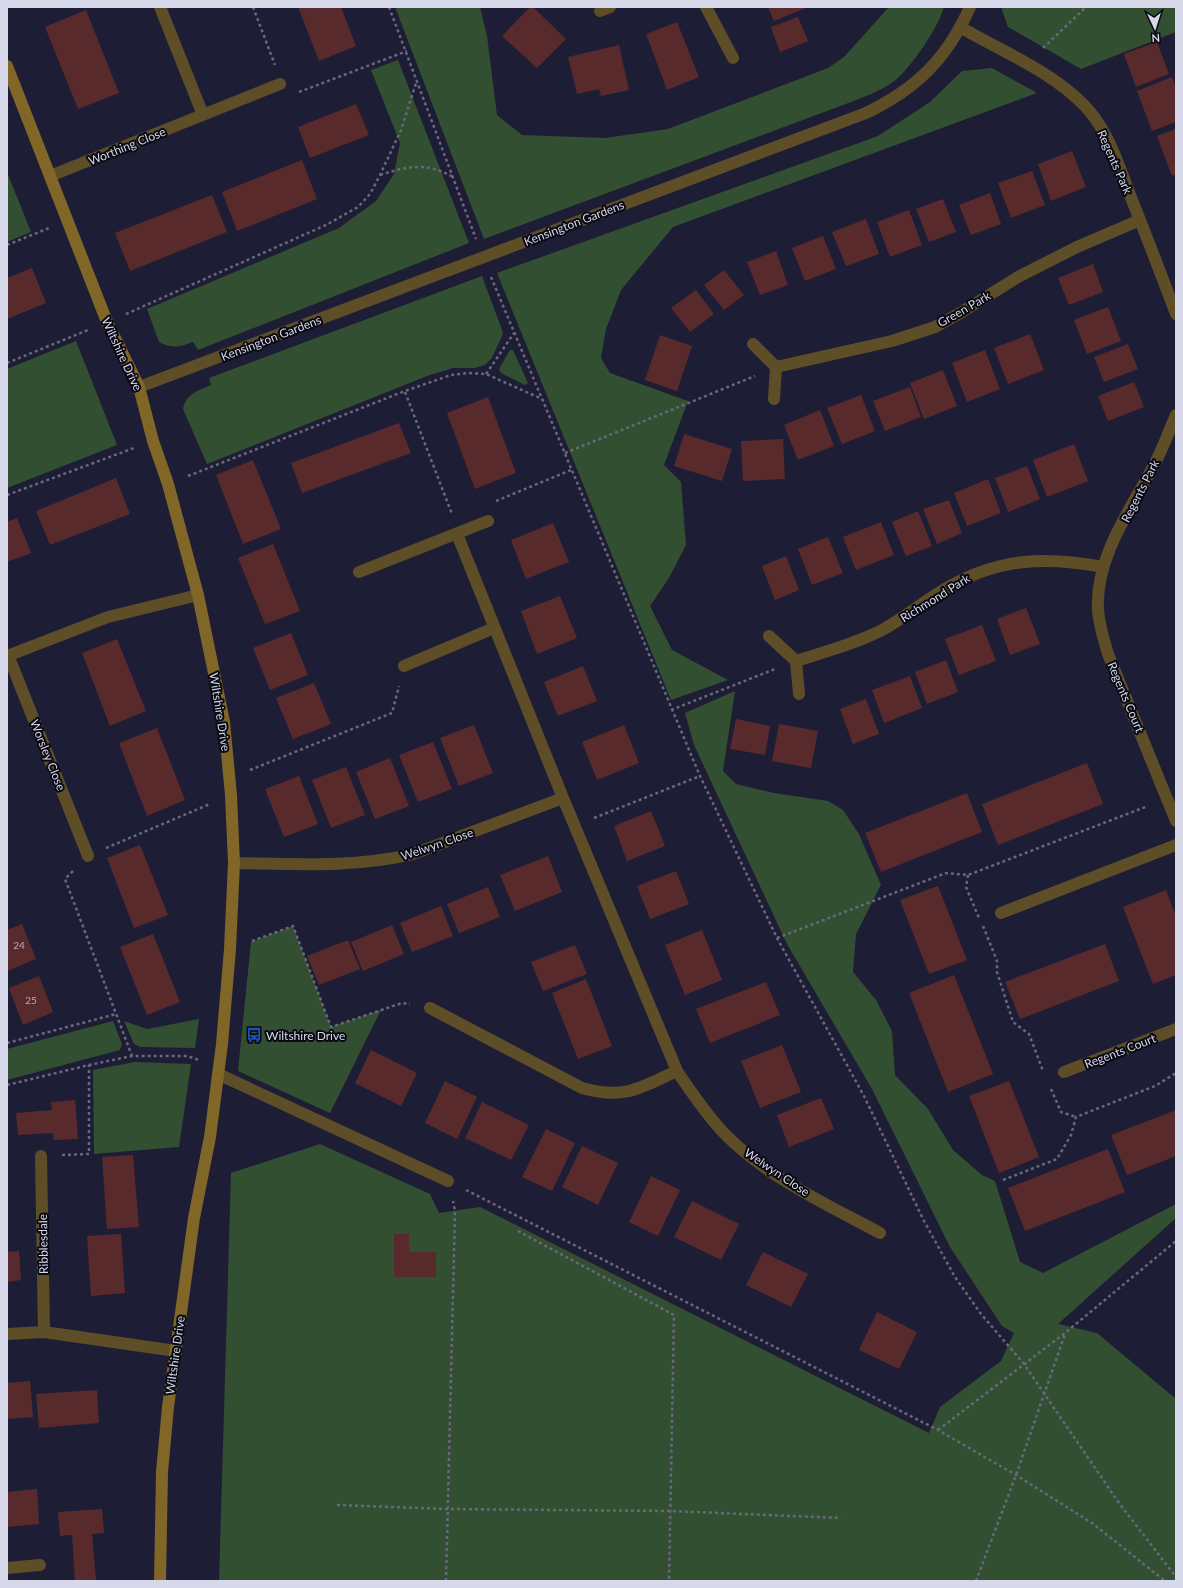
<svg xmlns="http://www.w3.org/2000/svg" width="1183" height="1588" font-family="Lato,sans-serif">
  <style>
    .green { fill: #324f32 }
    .building { fill: #592a2b }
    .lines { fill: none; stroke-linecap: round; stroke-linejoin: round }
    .path { stroke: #68687d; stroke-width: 2.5; stroke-dasharray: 3 3; stroke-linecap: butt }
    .lane { stroke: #5e4e28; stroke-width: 12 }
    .street { stroke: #5e4e28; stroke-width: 12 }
    .secondary { stroke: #806627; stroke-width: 12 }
    .labels { text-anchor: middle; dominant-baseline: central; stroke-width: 4; stroke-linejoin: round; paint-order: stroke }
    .number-label { font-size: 10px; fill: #b8acba }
    .street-label { font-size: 12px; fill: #d7d8e9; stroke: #090914 }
    .poi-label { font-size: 12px; fill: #d7d8e9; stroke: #090914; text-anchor: start }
  </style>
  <rect width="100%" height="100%" fill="#1e1d36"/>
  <path class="green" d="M395 7H480L487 36 497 115 522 135 605 138 668 129 828 68 844 57 889 7H944C938 28 915 61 900 76 887 89 868 95 851 102L484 239Z
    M1001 7H1176V32L1081 69 1008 27Z
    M398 60 469 243 198 350 193 342C180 347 172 349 159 342L147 309 339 228 376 201 394 174 400 143 371 70Z
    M992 68 1037 93 673 227 621 290 606 329 601 358 610 373 688 401 664 465 681 482 686 545 669 578 650 606 672 650 728 680 671 700 497 273 878 136 930 102 962 71Z
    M7 172 31 232 7 242Z
    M482 276 502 330 503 334 492 358 485 365 475 368H453L427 376 207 464 183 409C186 394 197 391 211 385L209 378Z
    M76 341 117 445 7 488V369Z
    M510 350H513L528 383 525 385 501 373 499 369Z
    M735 691 723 771 736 784 774 793 828 801 843 810 859 834 881 885 856 934 853 972 876 1000 892 1031 895 1075 928 1109 953 1150 982 1175 995 1181 1020 1262 1043 1273 1176 1204V1218L1058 1324 1097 1333 1176 1399V1581H219L231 1173 320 1144 430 1194 439 1213 480 1207 929 1433 940 1407 1001 1361 1014 1333 1002 1326 950 1247 872 1089 787 944 694 745 685 713Z
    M293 926 331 1027 381 1010 330 1113 238 1071 251 942Z
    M199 1019 195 1048 140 1047 134 1044 124 1021 147 1029Z
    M113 1021 122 1044 120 1050 7 1080V1049Z
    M135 1062 191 1064 179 1147 94 1154 93 1070Z"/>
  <path class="building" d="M298 7H341L356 46 319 61Z
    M530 7H533L566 39 537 68 502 36Z
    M768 7H806V8L774 21Z
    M86 10 119 93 78 109 45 27Z
    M798 17 808 41 780 52 771 27Z
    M677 22 699 77 667 90 646 34Z
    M1157 42 1169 74 1136 87 1124 54Z
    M619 45 629 90 601 96 599 89 577 94 568 57Z
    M1172 77 1176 89V122L1152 131 1137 91Z
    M356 104 369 135 310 158 298 127Z
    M1176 129V174L1172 176 1157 136Z
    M1072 151 1086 187 1051 201 1038 164Z
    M302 160 317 199 237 231 222 192Z
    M1032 171 1045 205 1011 218 998 183Z
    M990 193 1001 224 971 235 959 205Z
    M212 195 227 232 130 271 115 233Z
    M943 199 956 232 929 242 916 209Z
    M909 210 922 245 890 257 877 222Z
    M866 219 879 254 846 266 832 232Z
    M823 236 836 269 805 281 792 248Z
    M776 251 788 285 760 295 747 262Z
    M1093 264 1103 292 1069 305 1058 278Z
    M32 268 46 303 7 319V278Z
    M724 270 744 295 724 310 704 285Z
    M696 290 714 314 690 332 671 308Z
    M1108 307 1121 341 1087 354 1074 320Z
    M1030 334 1044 370 1008 384 994 348Z
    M660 335 692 346 677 391 645 380Z
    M1128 344 1138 369 1104 382 1094 357Z
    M985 350 1000 389 967 402 952 363Z
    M943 370 957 406 924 419 910 383Z
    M1134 382 1144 407 1108 421 1098 396Z
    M910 387 921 417 885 431 873 401Z
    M861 395 875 431 842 444 827 408Z
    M488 397 516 473 475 489 447 413Z
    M820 410 834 446 798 460 784 425Z
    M399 423 411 453 302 493 291 463Z
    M684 434 732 449 722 481 674 466Z
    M783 439 785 479 743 481 741 441Z
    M1074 444 1088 481 1047 497 1033 460Z
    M253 460 281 529 243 544 216 475Z
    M1027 466 1040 499 1008 512 995 478Z
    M116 478 130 514 50 545 36 511Z
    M988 479 1001 513 967 526 954 493Z
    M949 500 962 533 937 544 923 509Z
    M918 511 932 546 906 556 892 522Z
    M17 518 31 553 7 562V522Z
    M881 522 894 555 856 570 843 537Z
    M553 523 569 562 526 579 511 540Z
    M828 537 843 573 812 585 798 549Z
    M273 544 300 611 265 624 238 558Z
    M786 556 799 590 775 600 762 566Z
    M560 596 577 638 537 654 521 611Z
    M1026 608 1040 644 1010 655 997 619Z
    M982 625 996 661 959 675 945 639Z
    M291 633 308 675 270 690 253 648Z
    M117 639 146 711 110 726 82 653Z
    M946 660 958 692 927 704 915 672Z
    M583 666 597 701 558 716 544 682Z
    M910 676 922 708 884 723 872 690Z
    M314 683 331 724 293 739 276 698Z
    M866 699 879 734 853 744 840 709Z
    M736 719 770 726 765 755 730 749Z
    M779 724 818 731 811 768 772 761Z
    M474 725 493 773 459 786 440 738Z
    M624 725 639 763 597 780 582 742Z
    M157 728 185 800 147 816 119 743Z
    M433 742 452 789 418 802 399 755Z
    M390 758 409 806 375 819 356 772Z
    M1087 763 1103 804 998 845 982 804Z
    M346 767 365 815 331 828 312 780Z
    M299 776 318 824 284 837 265 789Z
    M967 793 982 832 881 872 865 833Z
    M651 811 665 846 627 861 614 826Z
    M140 845 168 915 134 928 107 858Z
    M548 856 562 892 515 911 500 875Z
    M676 871 689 904 650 919 637 886Z
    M938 886 967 960 929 974 900 900Z
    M488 887 500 917 459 933 447 904Z
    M1166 890 1176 917V975L1153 984 1123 907Z
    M441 906 453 936 412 952 400 923Z
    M22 924 36 959 7 971V930Z
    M392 925 404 954 363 971 351 942Z
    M702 930 722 980 685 995 665 945Z
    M153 934 180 1002 147 1015 120 947Z
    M348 940 360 969 319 985 307 956Z
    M1105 944 1119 981 1020 1019 1005 982Z
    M575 945 587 974 543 991 531 962Z
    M954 975 993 1074 948 1092 909 993Z
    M39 976 53 1012 23 1025 9 988Z
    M586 979 612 1046 578 1059 552 993Z
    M766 982 780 1015 710 1043 696 1009Z
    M782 1045 801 1092 760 1108 741 1061Z
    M371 1050 417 1073 401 1106 355 1083Z
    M445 1081 477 1097 457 1139 425 1123Z
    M1009 1081 1039 1157 999 1173 969 1096Z
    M821 1098 834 1129 789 1147 777 1115Z
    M75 1100 78 1139 54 1140 53 1133 18 1135 16 1113 52 1110 51 1102Z
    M482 1102 529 1125 511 1160 465 1138Z
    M1176 1110V1156L1127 1175 1111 1135Z
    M546 1129 575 1143 552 1191 522 1177Z
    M582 1146 618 1163 598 1205 562 1187Z
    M1108 1149 1125 1192 1025 1231 1008 1188Z
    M133 1155 139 1227 107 1229 102 1157Z
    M651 1176 680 1190 658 1236 629 1222Z
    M692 1201 739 1224 721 1260 674 1237Z
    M121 1234 125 1293 91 1296 87 1236Z
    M394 1234H409V1252H436V1277H394Z
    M19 1251 21 1280 7 1282V1252Z
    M763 1252 808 1274 791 1307 746 1285Z
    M877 1312 917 1332 899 1369 859 1350Z
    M30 1381 33 1417 7 1419V1383Z
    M97 1390 99 1423 39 1428 36 1394Z
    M37 1489 39 1524 7 1527V1492Z
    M102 1509 104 1533 92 1534 96 1581H75L72 1535 60 1536 58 1512Z"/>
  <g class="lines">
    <path class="path" d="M253 7 275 65
      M389 7 476 239
      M1043 48 1086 7
      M299 92 407 51
      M380 175C408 166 426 162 453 177
      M7 245 49 228
      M491 277 700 776 777 938 864 1096 924 1221 955 1277 981 1314 1024 1364 1119 1503 1176 1577
      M126 314 326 225 358 207 370 194 380 175 401 130 417 80
      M7 363 88 330
      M486 374 514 333
      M405 392 452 514
      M565 453 755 376
      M188 476 405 391 451 375 468 373 486 374 542 399
      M7 495 134 448
      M496 501 571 470
      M671 710 775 669
      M250 770 392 713 399 686
      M594 818 700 776
      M106 848 210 804
      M73 871 65 879 132 1056
      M968 875 966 887 979 918
      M983 926 997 961V972L1013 1022 1029 1034 1043 1071
      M777 938 946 873 968 875 1148 806
      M252 941 293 926 331 1027 402 1003 410 1004
      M7 1043 116 1014
      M7 1085 89 1065 132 1056H187L199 1060
      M1051 1089 1061 1112 1076 1117
      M62 1155 89 1154V1065
      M1003 1180 1057 1159 1071 1135 1076 1117 1155 1086 1176 1073
      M466 1190 938 1430 1016 1475 1092 1523 1165 1581
      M518 1231 674 1315 669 1581
      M938 1430 1065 1333 1176 1241
      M337 1505 448 1509 670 1511 841 1518
      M446 1581 455 1211 453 1201
      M976 1581 1016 1475 1065 1334"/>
    <path class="lane" d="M218 1074 448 1181"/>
    <path class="street" d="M160 7 203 115
      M706 7 733 58
      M600 11 610 7
      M960 27C1001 51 1049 70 1083 104 1108 129 1118 164 1130 195 1146 235 1161 274 1176 314
      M50 176 280 84
      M753 344 776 367 774 399
      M776 367 892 341 935 327 962 312 1018 277 1077 247 1140 220
      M139 387 866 113C916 89 947 59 970 7
      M1176 415C1169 431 1163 448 1155 463 1132 508 1095 556 1098 610 1099 625 1104 640 1108 654L1176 821
      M457 534 563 798 677 1071C691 1092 705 1112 721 1130 764 1176 826 1204 880 1233
      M359 572 488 521
      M769 636 796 661 799 694
      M8 655 88 856
      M7 656 108 617 198 595
      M796 661C824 652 855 644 882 630 904 618 923 602 945 589 997 558 1045 556 1103 567
      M404 666 494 628
      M234 863C294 864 354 868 413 854L563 798
      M1001 913 1176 845
      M430 1008 582 1088C625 1100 639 1088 677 1071
      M1064 1072 1176 1029
      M41 1156 44 1332
      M7 1334 44 1332 176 1351
      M7 1568 40 1565"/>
    <path class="secondary" d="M7 66 107 322 139 387 153 441 168 484 198 595 224 722 231 795 234 863 230 949 222 1044 210 1137 194 1218 168 1407 162 1472 160 1581"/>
  </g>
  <defs>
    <g id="bus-bare" transform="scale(1.2)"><path d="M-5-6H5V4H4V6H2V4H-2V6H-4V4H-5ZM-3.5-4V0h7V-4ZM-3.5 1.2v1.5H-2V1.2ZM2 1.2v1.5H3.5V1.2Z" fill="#1a4fb4" stroke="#090914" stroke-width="2.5" paint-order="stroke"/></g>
  </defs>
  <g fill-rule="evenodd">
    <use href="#bus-bare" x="254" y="1035"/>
  </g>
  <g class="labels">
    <g class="number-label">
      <text x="19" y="945">24</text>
      <text x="31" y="1000">25</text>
    </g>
    <g class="street-label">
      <text transform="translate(127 146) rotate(-22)">Worthing Close</text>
      <text transform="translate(1115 162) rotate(66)">Regents Park</text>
      <text transform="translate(574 223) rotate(-21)">Kensington Gardens</text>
      <text transform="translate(964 309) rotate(-30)">Green Park</text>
      <text transform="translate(271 338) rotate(-21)">Kensington Gardens</text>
      <text transform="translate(122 354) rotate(65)">Wiltshire Drive</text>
      <text transform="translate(1140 491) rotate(-63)">Regents Park</text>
      <text transform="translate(935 598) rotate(-32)">Richmond Park</text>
      <text transform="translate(1126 697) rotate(67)">Regents Court</text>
      <text transform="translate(220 712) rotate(81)">Wiltshire Drive</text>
      <text transform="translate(48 755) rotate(68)">Worsley Close</text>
      <text transform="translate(437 844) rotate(-19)">Welwyn Close</text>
      <text transform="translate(1120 1051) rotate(-21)">Regents Court</text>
      <text transform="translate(777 1172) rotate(34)">Welwyn Close</text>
      <text transform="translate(43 1244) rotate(-91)">Ribblesdale</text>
      <text transform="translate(175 1355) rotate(-82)">Wiltshire Drive</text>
    </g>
    <g class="poi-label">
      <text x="266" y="1035">Wiltshire Drive</text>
    </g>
  </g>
  <rect width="1183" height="1588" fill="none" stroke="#d7d8e9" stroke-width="16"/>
  <g transform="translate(1155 28) rotate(176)" stroke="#090914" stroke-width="3" paint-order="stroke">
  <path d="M0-3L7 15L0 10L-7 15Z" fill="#d7d8e9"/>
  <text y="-6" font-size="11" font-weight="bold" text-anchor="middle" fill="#d7d8e9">N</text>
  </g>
</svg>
